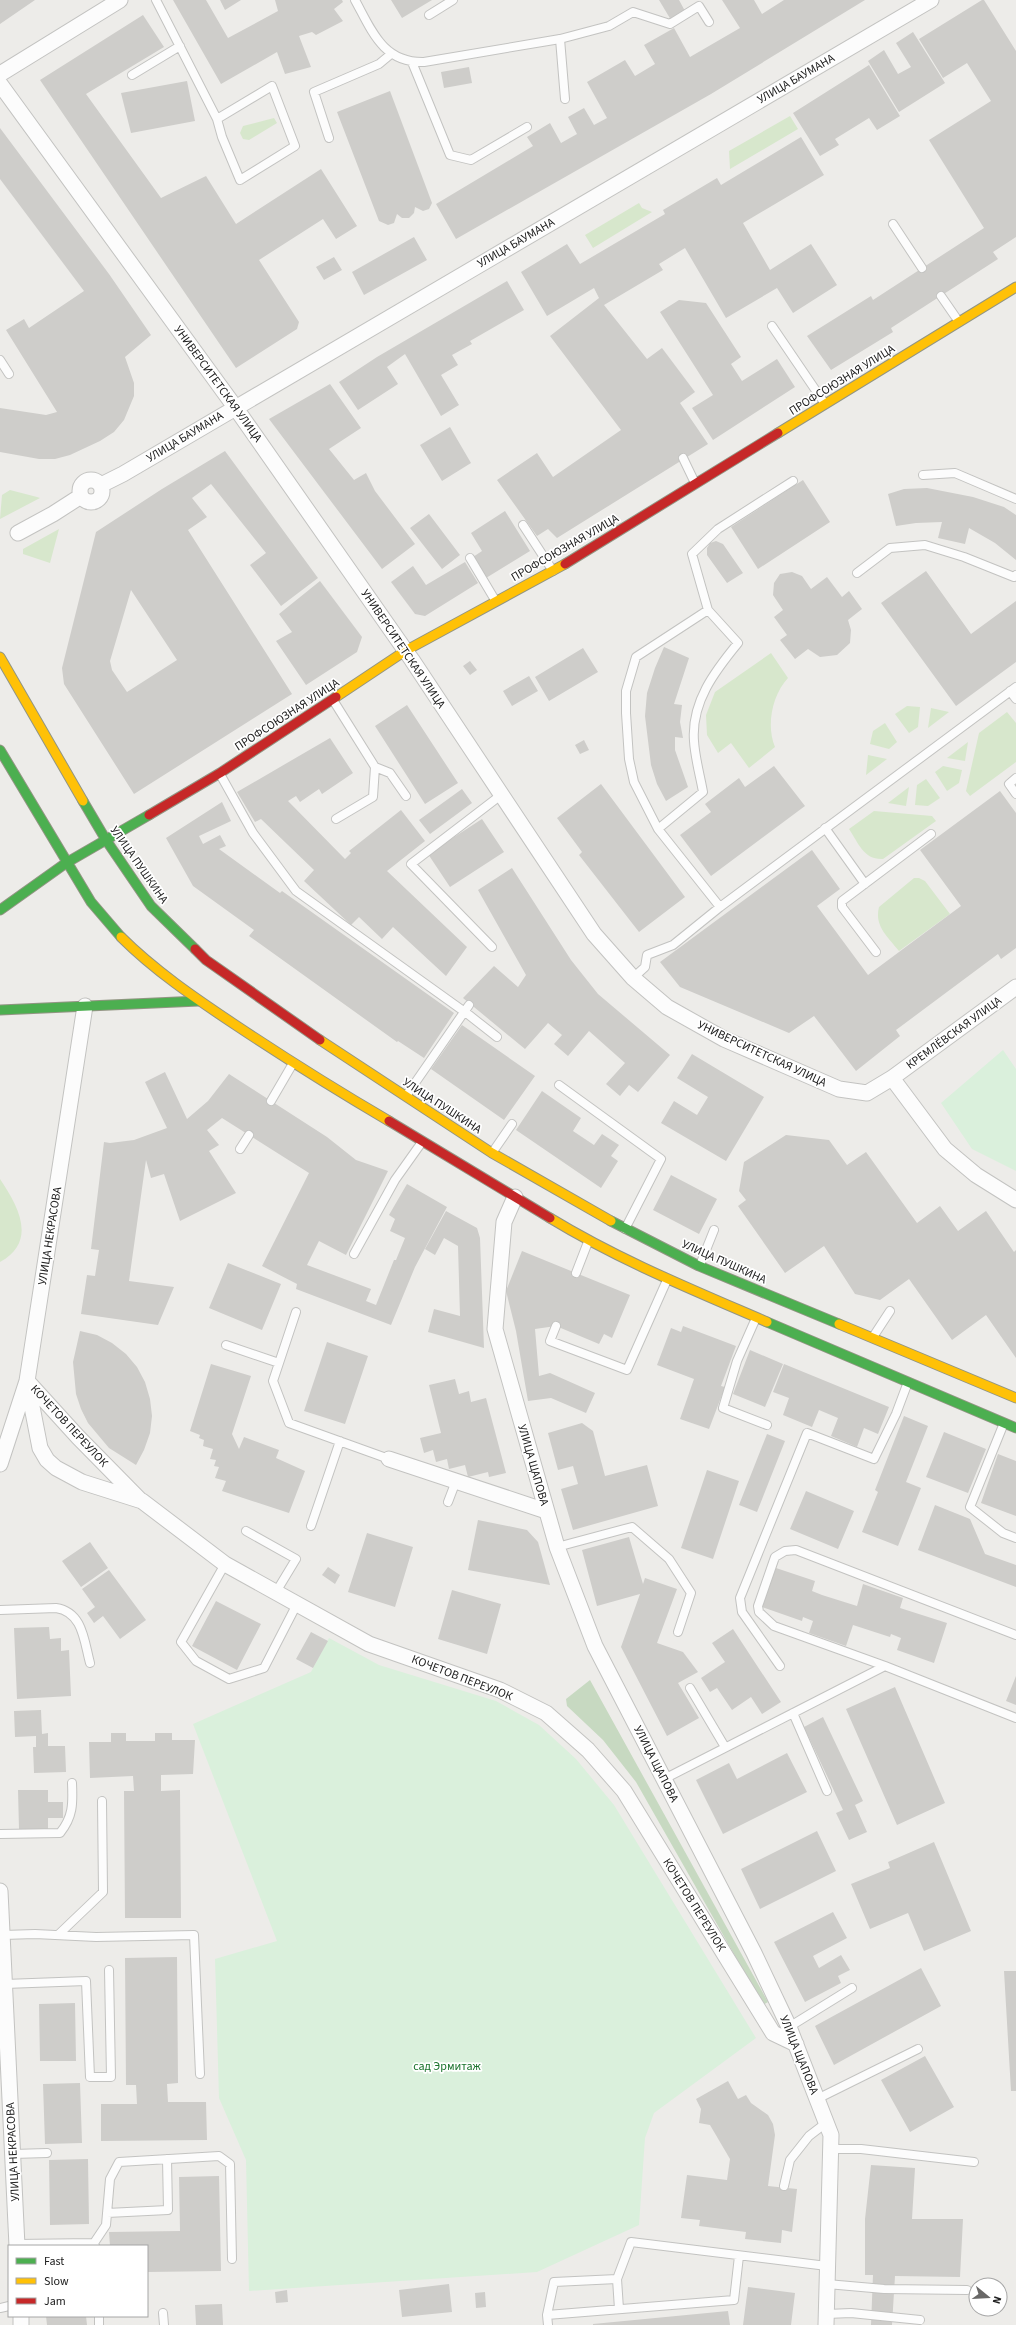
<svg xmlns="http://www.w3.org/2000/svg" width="1016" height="2325" font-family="'Source Sans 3',sans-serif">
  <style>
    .grass { fill: #d7e7cc }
    .forest { fill: #c7d9c1 }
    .park { fill: #daf0dc }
    .building { fill: #cecdca; fill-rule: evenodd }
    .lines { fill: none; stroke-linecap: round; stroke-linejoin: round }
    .lane-casing { stroke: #c3c3c1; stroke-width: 10 }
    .street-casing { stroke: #c3c3c1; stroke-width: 17 }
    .fast-casing { stroke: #929583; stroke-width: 11 }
    .slow-casing { stroke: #929583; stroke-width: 11 }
    .jam-casing { stroke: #929583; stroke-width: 11 }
    .lane { stroke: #fcfcfc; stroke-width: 8 }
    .street { stroke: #fcfcfc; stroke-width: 15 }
    .fast { stroke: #4caf50; stroke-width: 9 }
    .slow { stroke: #ffc107; stroke-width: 9 }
    .jam { stroke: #c62828; stroke-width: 9 }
    .labels { text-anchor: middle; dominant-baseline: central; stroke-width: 3.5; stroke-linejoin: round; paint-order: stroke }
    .street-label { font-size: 12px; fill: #202020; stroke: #fff }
    .park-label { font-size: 12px; fill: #19722b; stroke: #fff }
  </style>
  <rect width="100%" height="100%" fill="#edece9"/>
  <path class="grass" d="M790 116 798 129 730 169 729 151Z
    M274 118 277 123 249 140 243 139 240 133 243 126Z
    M639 203 642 208 652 212 593 248 585 235Z
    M10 490 37 497 40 498 0 519 2 495Z
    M59 529 50 563 23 554V549Z
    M771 653 788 678C772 695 766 726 775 747L749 768 731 743 718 753 707 735 706 715 715 692Z
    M907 706 920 707 918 727 909 733 895 714Z
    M931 708 949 712 928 728Z
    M1007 712 1016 723V762L970 796 966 791 979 733Z
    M885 723 897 742 889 749 870 744 873 731Z
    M968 742 965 761 947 758Z
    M868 755 887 759 866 775Z
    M943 766 962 770 959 783 947 791 935 772Z
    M926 779 940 798 928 806 915 805 917 785Z
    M909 787 906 806 888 803Z
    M874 811 932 816 936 821 883 859C864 860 859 844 849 829Z
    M914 878H919L925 881 950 914 899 951C888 937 874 926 879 907Z
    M0 1179C18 1206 38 1241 0 1262Z"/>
  <path class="forest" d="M590 1680 768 2002 763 2005 636 1782 603 1740 567 1706 566 1699Z"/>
  <path class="park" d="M1003 1050 1016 1069V1171L972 1149 941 1103Z
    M329 1638 379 1665 496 1701 539 1725 576 1759 614 1805 756 2038 654 2113 645 2138 639 2225 537 2272 249 2291 246 2160 219 2098 215 1959 277 1941 193 1724 311 1672Z"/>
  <path class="building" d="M0 0H35L0 24Z
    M173 0H206L228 38 278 11 275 0H342L343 2 334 9 343 21 316 35 312 32 299 36 311 67 285 74 277 52 221 84Z
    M220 0H241L225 10Z
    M391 0H432L402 18Z
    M659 0H679L685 11 671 20Z
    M722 0H754L762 14 784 0H865L711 94 456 239 436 204 533 146 527 137 550 123 561 143 577 134 568 117 584 108 594 125 607 118 587 82 625 60 635 76 655 64 644 45 674 28 690 57 740 28Z
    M982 0H984L1016 51V237L993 252 998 259 891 328 893 332 831 370 807 336 871 296 873 300 984 228 929 140 991 101 967 63 943 78 919 39Z
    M143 15 164 47 86 94 161 198 206 176 236 224 321 169 357 226 336 239 323 219 259 260 299 322 297 329 236 368 40 80Z
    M913 32 945 83 899 112 868 61 884 50 898 74 911 67 896 43Z
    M869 65 900 116 877 130 869 118 835 139 839 145 820 156 793 113Z
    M469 67 472 83 444 88 441 72Z
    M187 81 195 121 131 133 121 93Z
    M390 91 432 203 429 209 423 211 415 207 414 213 409 218H402L397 214 394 223 388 225 379 221 337 112Z
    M0 128 109 274 151 335 125 357 134 383V396L124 420 114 432 100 441 70 455 55 459H39L0 452V408L46 415 57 412 6 330 24 319 29 328 84 291 0 179Z
    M801 137 824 175 743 223 770 270 811 244 837 285 793 313 777 288 726 318 685 248 659 264 663 270 604 305 647 359 662 348 695 392 680 403 708 444 557 538 548 529 537 536 497 480 537 453 553 477 621 430 550 336 599 298 594 288 547 316 521 272 567 244 580 264 665 214 663 210 717 178 721 185Z
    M414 237 427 260 364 295 352 272Z
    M334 257 342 270 324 280 316 267Z
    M507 281 524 310 470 341 472 344 452 355 458 365 441 375 459 405 441 416 405 354 387 367 398 384 358 410 339 382 377 357Z
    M679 300 706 303 741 357 731 364 742 381 777 359 795 387 713 440 692 408 713 395 660 312Z
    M330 384 361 428 329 449 354 480 366 473 375 491 415 544 382 569 269 419Z
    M450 427 471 463 442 481 420 445Z
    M225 451 318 578 281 606 250 565 266 553 211 484 192 498 207 517 188 530 292 694 134 794 64 684 62 668 96 532 162 489ZM131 590 177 660 127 692 112 670 110 661Z
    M803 480 830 522 758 569 731 527Z
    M927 488 973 497 1004 507 1016 515V560L995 543 969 528 965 544 938 538 942 522 916 523 896 526 888 494 904 489Z
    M505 511 530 551 486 578 473 557 482 551 471 533Z
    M429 514 460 555 442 569 410 528Z
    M716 541 723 544 743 573 727 583 707 555V548L710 543Z
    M465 562 478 583 425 616 415 614 391 582 413 566 426 585Z
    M926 571 971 634 1016 601V662L956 706 881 603Z
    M792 572 802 576 811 589 827 577 842 597 849 591 862 609 848 620 851 630 850 643 837 655 820 657 808 649 795 659 780 640 787 635 774 617 783 610 773 595 774 583 780 574Z
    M320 581 362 637 357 652 306 685 276 641 292 632 279 614Z
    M664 647 689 658 674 704 682 705 680 722 683 738 675 737V750L688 787 666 801 657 784 651 765 645 716 647 693 655 668Z
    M583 648 598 672 549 701 535 677Z
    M470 661 477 670 470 675 463 666Z
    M529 676 538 691 512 706 503 691Z
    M407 705 458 783 425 804 375 726Z
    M330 738 353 773 322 794 319 789 300 802 296 796 288 801 345 859 351 853 349 851 401 810 425 841 387 871 467 947 446 976 393 927 382 939 359 917 351 925 304 881 314 870 261 819 255 822 237 792Z
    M584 740 589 750 580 754 575 745Z
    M774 766 805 806 711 876 680 835 711 812 705 804 739 778 745 787Z
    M601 784 685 897 639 932 579 855 582 852 557 818Z
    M462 789 472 803 430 834 419 820Z
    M1000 791 1016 813V948L1001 959 998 954 896 1030 900 1036 856 1071 814 1016 789 1033 680 987 660 962 812 850 840 889 817 906 868 975 961 906 920 850Z
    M222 802 231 821 199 836 203 844 220 835 226 846 219 849 280 893 282 891 454 1013 424 1058 398 1041 397 1042 249 936 254 930 193 886 166 838Z
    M482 819 504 852 450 887 428 854Z
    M512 868 571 960 598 994 670 1055 638 1092 629 1085 620 1096 606 1084 625 1063 589 1031 568 1056 554 1044 562 1035 548 1023 525 1049 463 998 494 966 518 987 526 975 478 890Z
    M462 1025 535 1076 504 1120 431 1069Z
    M692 1054 764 1097 726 1161 661 1123 674 1101 697 1115 708 1097 677 1078Z
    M165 1072 187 1119 208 1101 229 1074 327 1137 356 1160 388 1171 346 1255 319 1241 307 1265 371 1289 366 1301 376 1305 394 1260H396L405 1238 390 1231 395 1219 389 1215 407 1184 447 1207 415 1267 391 1325 296 1289 297 1284 262 1266 309 1173 222 1118 207 1130 219 1145 209 1151 236 1193 180 1221 164 1174 151 1178 146 1160 129 1281 174 1287 158 1325 81 1314 87 1275 95 1276 99 1250 91 1249 104 1142 110 1143 134 1140 167 1128 145 1082Z
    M542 1091 581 1118 573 1131 594 1145 602 1134 619 1145 611 1156 618 1161 601 1188 516 1130Z
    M786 1135 829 1140 847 1165 866 1152 917 1223 940 1206 958 1231 986 1211 1014 1252 1016 1250V1358L986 1315 952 1340 909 1279 880 1300 855 1294 824 1246 785 1273 738 1206 746 1200 739 1191 744 1162Z
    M671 1175 717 1199 699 1234 653 1210Z
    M446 1211 477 1228 480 1238 484 1348 428 1332 434 1309 460 1316 458 1246 444 1238 435 1255 425 1249Z
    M522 1251 630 1295 612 1338 604 1334 599 1344 556 1326 535 1329 539 1376 550 1373 595 1393 586 1413 551 1398 528 1401 516 1331 506 1291Z
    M228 1263 281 1284 262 1330 209 1308Z
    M683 1326 736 1346 721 1386 725 1387 709 1429 680 1419 694 1379 657 1365 671 1328 681 1332Z
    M80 1331 97 1335 112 1343 126 1354 137 1367 145 1382 150 1399 152 1416 150 1433 144 1450 136 1465 109 1448 88 1423 81 1409 76 1394 73 1362Z
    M327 1342 368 1356 345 1424 304 1411Z
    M750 1350 783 1364 765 1407 733 1394Z
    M211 1364 251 1376 232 1434 239 1449 244 1437 279 1450 276 1458 305 1471 289 1513 222 1491 226 1481 215 1478 219 1467 214 1466 216 1460 210 1459 213 1449 203 1446 204 1440 199 1438 200 1435 190 1431Z
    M784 1364 889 1407 878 1434 864 1428 857 1447 831 1436 838 1418 819 1410 812 1427 783 1415 789 1398 773 1392Z
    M455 1379 459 1394 469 1391 471 1402 486 1398 506 1473 489 1477 488 1472 468 1477 465 1465 449 1469 447 1459 436 1462 433 1450 424 1453 420 1438 441 1433 429 1385Z
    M904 1416 928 1426 906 1482 921 1488 898 1546 862 1532 878 1492 875 1490Z
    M582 1423 593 1431 605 1476 647 1465 658 1506 573 1530 561 1489 578 1484 573 1466 558 1470 548 1433Z
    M944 1432 986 1449 968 1493 926 1477Z
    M767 1434 785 1441 757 1512 739 1505Z
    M998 1454 1016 1461V1516L981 1503Z
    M707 1470 739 1481 713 1559 681 1548Z
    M806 1491 854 1511 838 1549 790 1529Z
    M935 1505 970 1519 985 1554 1016 1565V1587L918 1550Z
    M478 1520 527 1530 538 1542 550 1585 468 1570Z
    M367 1533 413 1547 395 1607 348 1592Z
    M629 1537 643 1584 645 1578 677 1589 657 1643 683 1652 698 1672 678 1683 699 1718 667 1736 621 1647 640 1594 597 1606 582 1550Z
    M90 1542 108 1568 81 1587 62 1561Z
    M328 1567 340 1575 335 1584 322 1575Z
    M776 1568 815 1581 812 1591 822 1595 857 1606 863 1584 903 1598 900 1608 947 1623 934 1663 897 1650 901 1638 891 1634 890 1637 853 1625 846 1646 809 1633 813 1621 803 1617 802 1621 762 1607Z
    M109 1570 146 1620 120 1639 103 1616 94 1623 87 1613 95 1607 82 1589Z
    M452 1590 501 1604 487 1654 438 1639Z
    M216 1601 261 1624 237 1670 192 1646Z
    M49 1627 50 1639 61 1638V1651L69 1650 71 1696 17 1699 14 1628Z
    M733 1629 781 1702 762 1714 751 1697 732 1710 717 1688 710 1692 701 1678 725 1662 712 1643Z
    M311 1632 328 1641 313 1668 296 1659Z
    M1016 1676V1705L1006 1701Z
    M895 1687 945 1803 897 1825 846 1709Z
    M41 1710 42 1734 48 1733V1746H65L66 1772 34 1773 33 1747H36V1736L15 1737 14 1711Z
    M823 1717 863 1801 855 1805 867 1832 849 1840 836 1813 843 1810 804 1727Z
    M111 1733H126V1741H155V1733H172V1740H195L193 1774 161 1775V1791L180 1790 181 1918H125L124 1791H134L133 1776 90 1778 89 1742H111Z
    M787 1753 807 1792 723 1834 696 1780 729 1763 737 1779Z
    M18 1790H48V1802H63V1818H48V1829H19Z
    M817 1831 836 1871 760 1909 741 1869Z
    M934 1842 971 1931 924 1951 908 1913 870 1929 851 1884 890 1868 888 1862Z
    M833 1912 847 1938 813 1956 819 1968 841 1955 850 1970 838 1976 841 1983 805 2002 774 1942Z
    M177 1957 178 2083 167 2084 168 2102H206L207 2140 101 2141V2104H137L136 2085H126L125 1958Z
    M921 1968 941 2006 834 2065 815 2026Z
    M1004 1971H1016V2091H1011Z
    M75 2003 76 2061H40L39 2004Z
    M925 2056 954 2107 910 2132 881 2080Z
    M728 2081 738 2099 746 2095 751 2103 768 2115 773 2124 775 2135 768 2186 797 2189 792 2232 782 2230 781 2243 745 2239 746 2232 699 2226 700 2220 681 2218 687 2175 727 2180 730 2159 710 2125 699 2123 701 2109 696 2099Z
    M80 2083 82 2143 45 2144 43 2084Z
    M88 2159 89 2224 50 2225 49 2160Z
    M871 2165 915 2168 912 2219H963L960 2277 895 2276 892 2325H871L873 2275H865V2219Z
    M219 2176 221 2271 147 2272V2246H110L109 2232 180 2231 179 2177Z
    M449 2284 452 2312 402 2317 399 2290Z
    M748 2287 795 2293 791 2325H743Z
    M287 2290 288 2302 276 2303 275 2292Z
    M485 2292 486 2307 476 2308 475 2293Z
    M222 2304 223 2325H196L195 2305Z
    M728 2311 730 2325H593V2324Z
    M46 2316H86L87 2325H47Z"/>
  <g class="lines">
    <g class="lane-casing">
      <path id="lane" d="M156 0 217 119 222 137 240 180 295 146 272 86 217 119
        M355 0C372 31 383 63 424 62L560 39 609 26 633 12 670 24 699 6 709 22
        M429 15 453 0
        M560 39 565 99
        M412 62 450 155 471 160 527 127
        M132 75 180 46
        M329 138 314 92 379 64 391 54
        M893 224 922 268
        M941 296 959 322
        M772 326 825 404
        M0 360 9 374
        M683 458 695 483
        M923 475 955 473 1016 499
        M523 525 553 571
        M470 558 495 600
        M857 573 890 548 925 545 964 557 1014 577 1016 575
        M708 610 636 657 626 691V713L629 759 634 782 658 829 720 907
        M1010 691 1016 699
        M333 700 375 767 373 797 336 819
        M375 767 390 773 406 796
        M220 774 253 833 296 891 469 1015 497 1037
        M1016 778 1009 784 1016 794
        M825 828 865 884
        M658 829 703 792C700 775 695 758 694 741 691 702 715 671 738 643L708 610 692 554 718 529 793 481
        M492 947 411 864 501 795
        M876 952 842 907V901L931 834
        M633 978 645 967 647 955 673 945 720 907 1016 687
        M559 1085 661 1159 625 1229
        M406 1096 469 1005
        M271 1101 292 1065
        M240 1149 249 1135
        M492 1153 512 1124
        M354 1254 395 1180 422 1142
        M700 1265 714 1230
        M576 1273 588 1242
        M296 1312 273 1381 289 1423 389 1459
        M756 1318 737 1361 723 1408 767 1425
        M556 1326 550 1341 627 1370 667 1280
        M873 1337 890 1311
        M226 1345 279 1363
        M1004 1423 970 1507 1003 1533 1016 1538
        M448 1502 456 1481
        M311 1526 340 1441
        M246 1531 296 1559 276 1592
        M557 1547 632 1527 669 1559 691 1593 678 1632
        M225 1564 181 1642 196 1661 229 1679 264 1668 297 1604
        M0 1610 56 1608C83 1612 84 1641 90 1663
        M780 1666 742 1612 740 1598 807 1433 874 1459 896 1414 908 1382
        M885 1666 774 1626 759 1612 758 1606 775 1557 785 1551 796 1550 1016 1635
        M690 1688 725 1747
        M793 1713 827 1791
        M664 1779 885 1666 1016 1718
        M0 1834 60 1833C73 1817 73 1804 72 1783
        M3 1935 35 1934 96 1937 194 1935 200 2074
        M58 1935 103 1892 102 1801
        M5 1984 86 1981 90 2077H111L109 1970
        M789 2027 852 1988
        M817 2099 918 2049
        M830 2149H861L974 2162
        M13 2154 47 2153
        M784 2186 790 2160 809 2136 826 2123
        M107 2213 168 2210 167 2159
        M94 2243 106 2225 110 2179 119 2162 219 2156 230 2164 232 2259
        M17 2244 94 2243 95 2246
        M617 2279 619 2309
        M827 2284 884 2289 967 2290
        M0 2308 9 2306
        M163 2313 164 2325
        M827 2314 851 2313 920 2320
        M547 2315 554 2282 617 2279 631 2242 827 2266
        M99 2316V2325
        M548 2325 547 2315 734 2300 739 2256"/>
    </g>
    <g class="street-casing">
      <path id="street" d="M0 74 120 0
        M0 84 235 407 412 660 594 934 633 978 667 1007 724 1039 839 1089 867 1093 892 1078 1016 987
        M80 491a11 11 0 1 1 22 0a11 11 0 1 1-22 0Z
        M101 485 123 474 931 0
        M18 533 53 514 81 496
        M892 1078 945 1149 976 1175 1016 1200
        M515 1197 504 1222 495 1329 557 1547 595 1646 754 1953 789 2027 831 2135 826 2325
        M27 1381 40 1448 47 1460 56 1468 82 1482 142 1501 225 1564 369 1644 500 1690 546 1713 588 1750 624 1791 773 2033 796 2044
        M28 1382 78 1437 139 1499
        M389 1459 546 1511
        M0 1464 27 1381 85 1006
        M0 1891 17 2246
        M21 2316V2325"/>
    </g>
    <g class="fast-casing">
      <path id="fast" d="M0 750 91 902 121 937
        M83 801 106 840 151 906 195 949
        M0 910 66 863 149 815
        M0 1010 199 1001
        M611 1221 699 1266 839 1324
        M767 1322 1016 1428"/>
    </g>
    <g class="slow-casing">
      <path id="slow" d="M778 433 1016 287
        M0 657 83 801
        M336 697 405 651 565 564
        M121 937C154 970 195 998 234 1024 285 1058 336 1090 389 1121
        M320 1040 492 1153 611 1221
        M550 1218C619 1260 693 1290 767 1322
        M839 1324 1016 1398"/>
    </g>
    <g class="jam-casing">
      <path id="jam" d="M565 564 778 433
        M149 815 220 773 336 697
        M195 949 206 960 320 1040
        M389 1121 550 1218"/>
    </g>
    <use href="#lane" class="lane"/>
    <use href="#street" class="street"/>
    <use href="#fast" class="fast"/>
    <use href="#slow" class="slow"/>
    <use href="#jam" class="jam"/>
  </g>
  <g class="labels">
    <g class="street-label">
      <text transform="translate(796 79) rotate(-30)">УЛИЦА БАУМАНА</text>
      <text transform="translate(516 243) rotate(-30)">УЛИЦА БАУМАНА</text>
      <text transform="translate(842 380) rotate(-32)">ПРОФСОЮЗНАЯ УЛИЦА</text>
      <text transform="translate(218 384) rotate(54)">УНИВЕРСИТЕТСКАЯ УЛИЦА</text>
      <text transform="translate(185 437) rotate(-31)">УЛИЦА БАУМАНА</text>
      <text transform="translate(565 548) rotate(-30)">ПРОФСОЮЗНАЯ УЛИЦА</text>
      <text transform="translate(403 649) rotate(56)">УНИВЕРСИТЕТСКАЯ УЛИЦА</text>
      <text transform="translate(287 715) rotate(-33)">ПРОФСОЮЗНАЯ УЛИЦА</text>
      <text transform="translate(139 865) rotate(55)">УЛИЦА ПУШКИНА</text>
      <text transform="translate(954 1033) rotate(-36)">КРЕМЛЁВСКАЯ УЛИЦА</text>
      <text transform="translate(762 1054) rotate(25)">УНИВЕРСИТЕТСКАЯ УЛИЦА</text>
      <text transform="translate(442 1106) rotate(33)">УЛИЦА ПУШКИНА</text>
      <text transform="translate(50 1236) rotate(-81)">УЛИЦА НЕКРАСОВА</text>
      <text transform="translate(724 1262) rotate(24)">УЛИЦА ПУШКИНА</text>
      <text transform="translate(69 1426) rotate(47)">КОЧЕТОВ ПЕРЕУЛОК</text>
      <text transform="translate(533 1465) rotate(74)">УЛИЦА ЩАПОВА</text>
      <text transform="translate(462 1678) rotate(21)">КОЧЕТОВ ПЕРЕУЛОК</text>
      <text transform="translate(656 1764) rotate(63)">УЛИЦА ЩАПОВА</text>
      <text transform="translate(694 1905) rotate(58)">КОЧЕТОВ ПЕРЕУЛОК</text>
      <text transform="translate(799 2055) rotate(68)">УЛИЦА ЩАПОВА</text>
      <text transform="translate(13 2152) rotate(-93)">УЛИЦА НЕКРАСОВА</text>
    </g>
    <g class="park-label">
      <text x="447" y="2066">сад Эрмитаж</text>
    </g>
  </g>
  <rect x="8" y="2245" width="140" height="72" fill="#ffffff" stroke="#a6a6a6"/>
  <rect x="16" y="2258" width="20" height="6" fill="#4caf50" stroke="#a6a6a6"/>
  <text x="44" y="2265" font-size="12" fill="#202020">Fast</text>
  <rect x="16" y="2278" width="20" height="6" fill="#ffc107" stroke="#a6a6a6"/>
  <text x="44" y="2285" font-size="12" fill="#202020">Slow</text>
  <rect x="16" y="2298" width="20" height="6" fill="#c62828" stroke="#a6a6a6"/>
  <text x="44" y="2305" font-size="12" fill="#202020">Jam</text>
  <g transform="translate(988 2297) rotate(108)"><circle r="19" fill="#ffffff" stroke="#a6a6a6"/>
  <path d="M0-3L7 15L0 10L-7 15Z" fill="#686766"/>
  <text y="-6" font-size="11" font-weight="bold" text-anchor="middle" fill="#202020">N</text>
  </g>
</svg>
